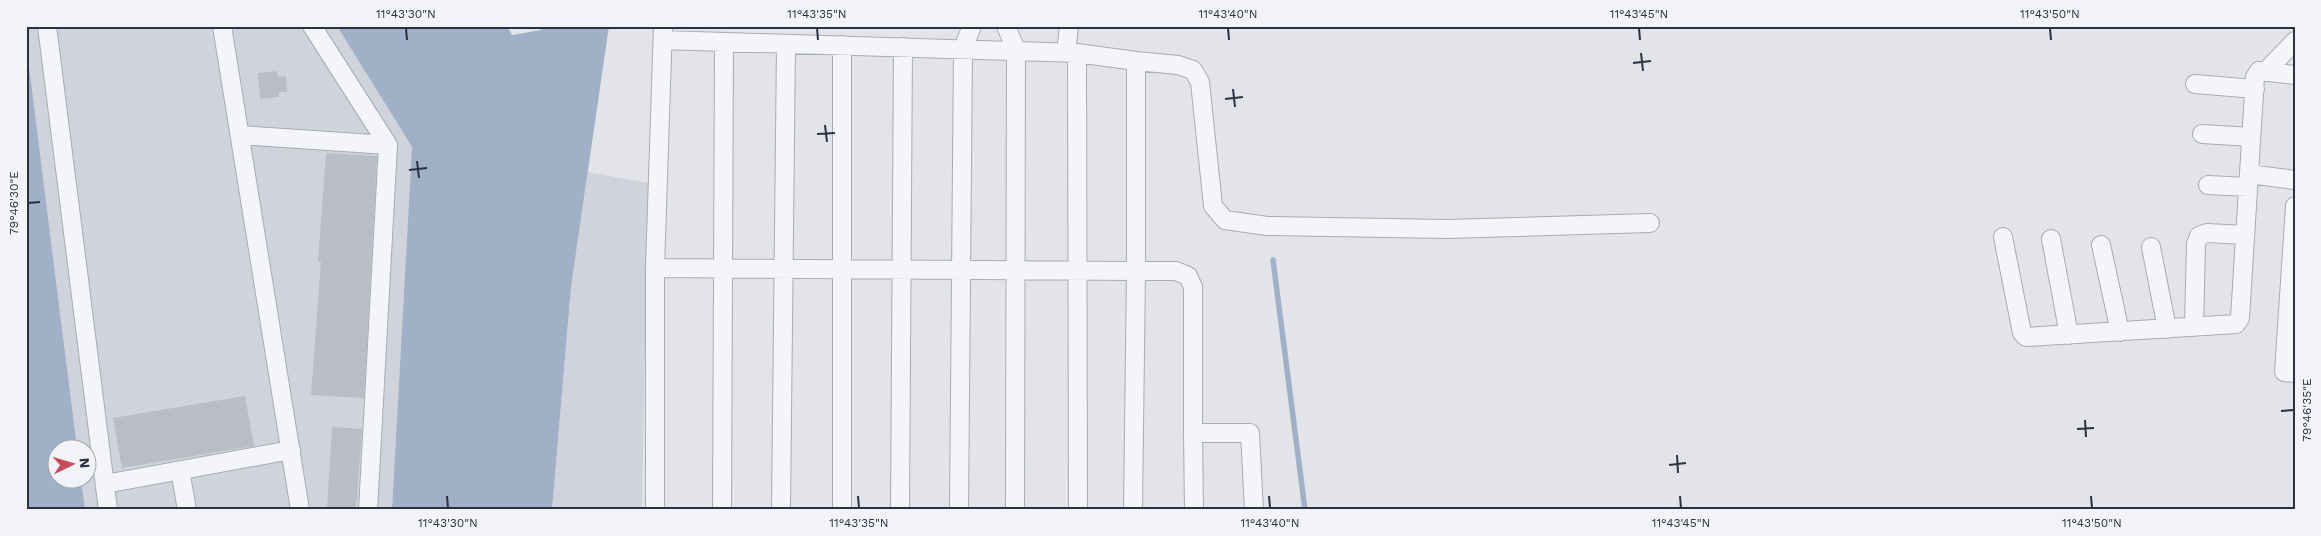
<svg xmlns="http://www.w3.org/2000/svg" width="2321" height="536" font-family="'Work Sans',sans-serif">
  <style>
    .built { fill: #d0d3db }
    .water { fill: #9fb0c7 }
    .lines { fill: none; stroke-linecap: round; stroke-linejoin: round }
    .stream { stroke: #9fb0c7; stroke-width: 5.5 }
    .building { fill: #b9bdc6 }
    .minor-casing { stroke: #a7abb3; stroke-width: 20 }
    .minor { stroke: #f4f5f8; stroke-width: 18 }
    .ticks { fill: none; stroke: #2b3140; stroke-width: 2 }
    .neatline { fill: none; stroke: #2b3140; stroke-width: 2 }
    .ticks-label { font-size: 12px; text-anchor: middle; fill: #2b3140 }
  </style>
  <rect width="100%" height="100%" fill="#e2e4e9"/>
  <path class="built" d="M26 26H337L412 147 392 510H85L81 479 88 478V448H77L26 42Z
    M588 172 648 183 642 510H552L571 287Z"/>
  <path class="water" d="M337 26H507L512 35 541 30 542 26H609L571 287 552 510H392L412 147Z
    M26 42 77 448H58V478L81 479 85 510H26Z"/>
  <g class="lines">
    <path class="stream" d="M1273 260 1305 510"/>
  </g>
  <path class="building" d="M277 71 278 77 286 76 287 92H279V97L260 99 258 73Z
    M326 153 377 156 364 398 311 395 321 262H318Z
    M245 396 254 446 122 468 113 418Z
    M332 427 362 429 356 510H327Z"/>
  <g class="lines">
    <g class="minor-casing">
      <path id="minor" d="M47 26 108 510
        M222 26 300 510
        M312 26 388 145 368 510
        M1006 26 1016 50 1015 510
        M663 40 1077 53 1136 61V271H1176L1188 276 1193 287V433H1250L1254 510
        M842 45V510
        M1066 52 1069 26
        M1077 53 1078 510
        M1136 61 1178 65 1193 70 1200 82 1213 206 1225 220 1267 226 1447 229 1650 223
        M2266 71 2295 41
        M2195 84 2255 89
        M2202 134 2251 137
        M240 135 388 145
        M2249 174 2295 180
        M2208 185 2248 187
        M2295 206 2284 372 2295 373
        M2003 237 2022 333 2026 337 2236 324 2240 318 2255 77 2259 71 2295 75
        M2051 239 2069 335
        M2101 245 2120 332
        M2151 247 2167 329
        M655 268 1136 271 1133 510
        M2194 327 2196 244 2199 236 2207 233 2245 235
        M1193 433 1194 510
        M180 470 187 510
        M105 484 291 450
        M655 510V268L663 26
        M722 510 724 42
        M781 510 786 44
        M900 510 903 47
        M959 510 963 48 972 26"/>
    </g>
    <use href="#minor" class="minor"/>
  </g>
  <path class="ticks" d="M406 28 407 40M817 28 818 40M1228 28 1229 40M1639 28 1640 40M2050 28 2051 40M1641 53 1643 71M1633 63 1651 61M1233 89 1235 107M1225 99 1243 97M825 125 827 142M817 134 835 133M417 161 419 178M409 170 427 168M28 203 40 202M2281 411 2294 410M2085 420 2086 437M2077 429 2094 428M1677 455 1678 473M1669 465 1686 463M447 496 448 508M858 496 859 508M1269 496 1270 508M1680 496 1681 508M2091 496 2092 508"/>
  <rect width="2321" height="536" fill="none" stroke="#f1f3f7" stroke-width="55"/>
  <g transform="translate(72 464) rotate(85)"><circle r="24" fill="#f1f3f7" stroke="#a2a5ae"/>
  <path d="M0-4L9 19L0 12L-9 19Z" fill="#c74e58"/>
  <text y="-8" font-size="14" font-weight="bold" text-anchor="middle" fill="#2b3140">N</text>
  </g>
  <rect x="28" y="28" width="2266" height="480" class="neatline"/>
  <g class="ticks-label">
    <text x="406" y="18">11°43'30"N</text>
    <text x="817" y="18">11°43'35"N</text>
    <text x="1228" y="18">11°43'40"N</text>
    <text x="1639" y="18">11°43'45"N</text>
    <text x="2050" y="18">11°43'50"N</text>
    <text transform="translate(14 203) rotate(-90)" y="4">79°46'30"E</text>
    <text transform="translate(2307 410) rotate(-90)" y="4">79°46'35"E</text>
    <text x="448" y="527">11°43'30"N</text>
    <text x="859" y="527">11°43'35"N</text>
    <text x="1270" y="527">11°43'40"N</text>
    <text x="1681" y="527">11°43'45"N</text>
    <text x="2092" y="527">11°43'50"N</text>
  </g>
</svg>
